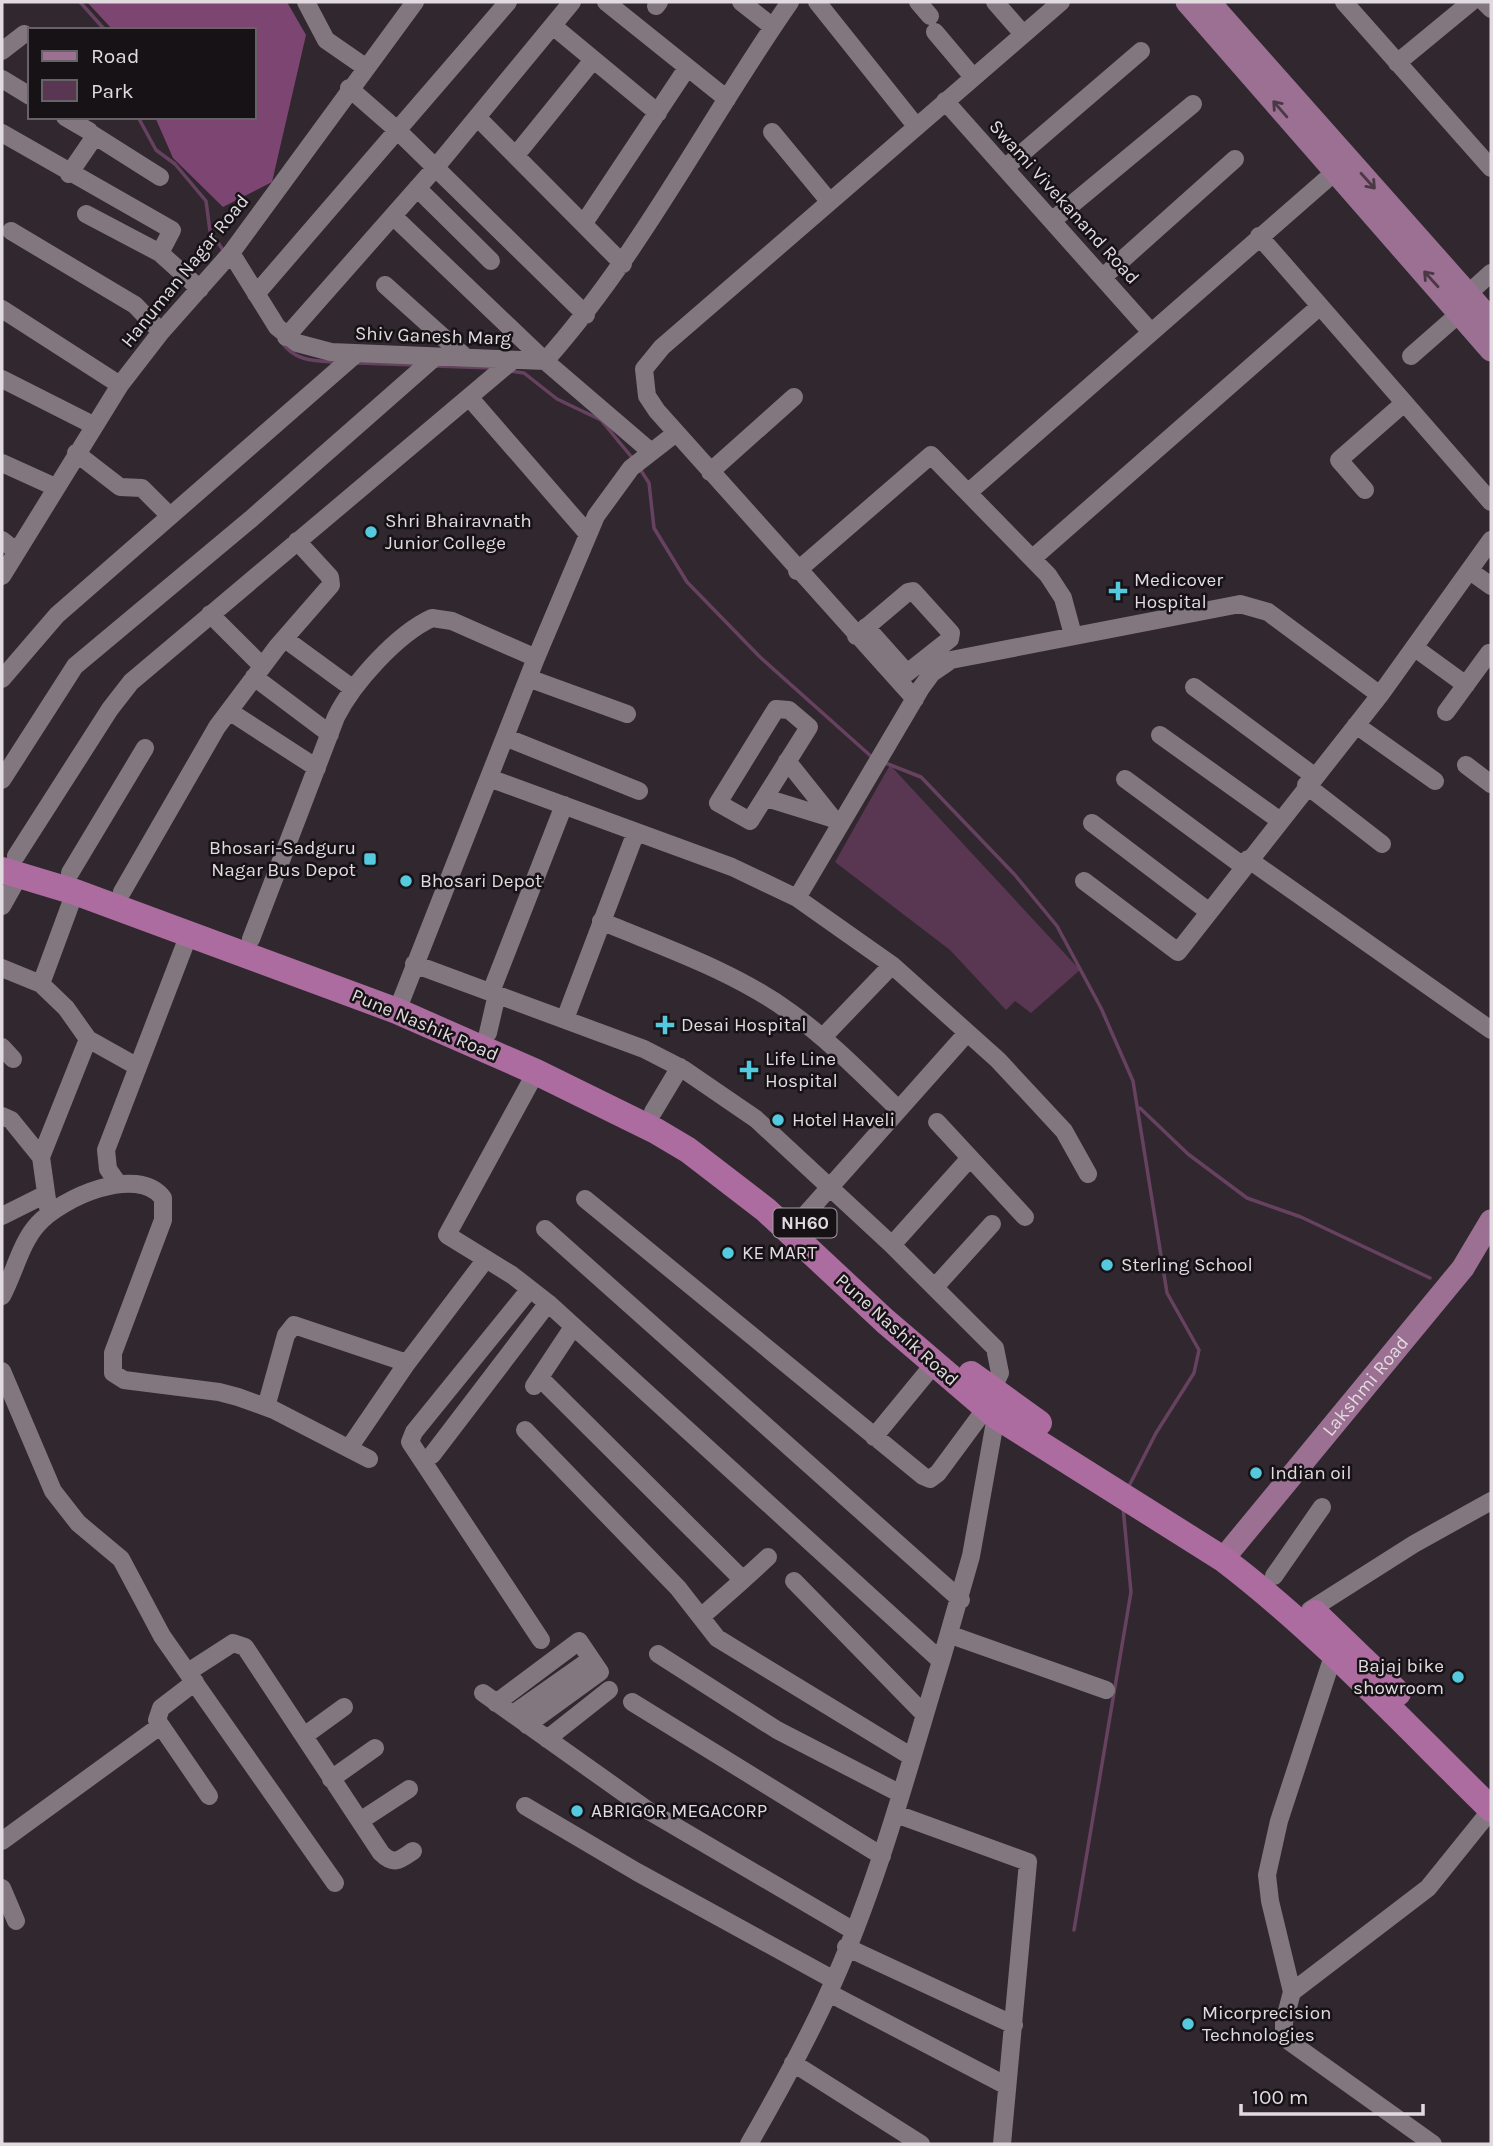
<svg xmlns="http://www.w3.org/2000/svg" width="1493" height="2146" font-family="Karla,sans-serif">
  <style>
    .green { fill: #593652 }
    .forest { fill: #7d4672 }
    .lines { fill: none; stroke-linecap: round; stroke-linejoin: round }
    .stream { stroke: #664260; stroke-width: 3.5 }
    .minor { stroke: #82777f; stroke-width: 18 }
    .major { stroke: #9b7092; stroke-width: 23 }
    .highway { stroke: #ac6c9f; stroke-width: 26 }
    .oneway { stroke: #4b3847 }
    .poi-dot { fill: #55cadf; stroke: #161215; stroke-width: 2.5 }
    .labels { text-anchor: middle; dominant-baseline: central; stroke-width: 5; stroke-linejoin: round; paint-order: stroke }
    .shield { fill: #161215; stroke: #a49fa2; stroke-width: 2 }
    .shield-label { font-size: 18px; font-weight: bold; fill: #e1dbdf }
    .street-label { font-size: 19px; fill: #e1dbdf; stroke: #161215 }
    .poi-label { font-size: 19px; fill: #e1dbdf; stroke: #161215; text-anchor: start }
  </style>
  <rect width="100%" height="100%" fill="#31272e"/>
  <path class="green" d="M890 765 1080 970 1031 1013 1015 1001 1006 1010 950 950 835 862Z"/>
  <path class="forest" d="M87 2H287L306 35 272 182 223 207 173 158 155 117H254V30H113Z"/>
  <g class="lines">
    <path class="stream" d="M80 2 105 30
      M138 117 156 150 175 164 206 201 210 231 223 250
      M281 341C294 361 313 361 335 362
      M357 363 416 365
      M434 366 493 368
      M510 371 524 373 557 399 601 420 634 460
      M640 469 649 483 654 528 687 582 760 657 873 758
      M883 762 921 777 1015 875 1057 926 1101 1008 1133 1081 1167 1293 1199 1350 1194 1373 1156 1433 1129 1486
      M1140 1108 1188 1154 1247 1198 1301 1217 1430 1278
      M1074 1930 1131 1592 1123 1507"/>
    <path class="minor" d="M306 2 326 40 365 67
      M606 2 727 99
      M741 2 773 27
      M817 2 916 126
      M918 2 930 16
      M995 2 1023 34
      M1344 2 1491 168
      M1484 2 1491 9
      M656 6 659 2
      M553 26 658 113
      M935 32 973 77
      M2 51 24 34
      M1397 63 1471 2
      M2 79 30 96
      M349 88 397 130 586 315
      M945 101 1150 331
      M65 117 89 131 93 139 69 174
      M478 118 623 264
      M772 132 829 201
      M2 133 172 230 160 253
      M92 134 160 177
      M516 155 593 60
      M1006 167 1141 51
      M417 188 491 261
      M86 214 160 253 200 289
      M393 216 545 361C642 252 707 121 790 2
      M1053 220 1193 104
      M584 223 687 68
      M11 231 135 305 161 332
      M1259 236 1491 502
      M231 253 277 327 297 343 331 352 545 361 650 451
      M1103 277 1235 159
      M385 285 464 356
      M256 294 508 2
      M1460 301 1491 273
      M2 309 120 385
      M286 337 436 167 572 2
      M1411 356 1460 313
      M2 379 93 425
      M469 397 588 534
      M76 453 120 487 142 488 170 516
      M2 463 55 487
      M710 472 794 397
      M1365 490 1339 460 1403 404
      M970 491 1344 164
      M2 540 16 551
      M1033 558 1319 307
      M797 571 931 455 1048 575 1063 598 1073 635
      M1470 571 1491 586
      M2 576 120 385 161 332 231 253 415 2
      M210 614 262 666
      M856 636 908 592 913 591 951 633 950 639 907 673 866 627
      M285 639 352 688
      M1415 648 1466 685
      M254 677 330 734
      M528 678 627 714
      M2 679 57 615 356 354
      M1194 687 1314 776
      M915 699 657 411 647 396 644 369 662 347 1061 2
      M776 709 789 710 809 727 750 821 718 803Z
      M229 711 317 768
      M1446 712 1489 653
      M1356 725 1435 781
      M1160 735 1279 820
      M505 737 639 791
      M787 761 839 826
      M1466 765 1491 784
      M489 778 732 867 797 898 892 965 998 1060 1064 1131 1088 1174
      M1125 779 1243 866
      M2 780 75 666 251 519 434 358
      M1306 785 1382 844
      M766 798 834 819
      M1092 823 1208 911
      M16 856 110 709 131 682 513 360
      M1248 859 1491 1030
      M70 873 145 748
      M1084 881 1178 952 1380 695 1491 540
      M122 892 217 727 277 647 331 585 330 577 297 541
      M797 898 921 688 932 673 951 660 1240 604 1268 612 1380 695
      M2 906 20 874
      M601 921C665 948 734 971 790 1012 829 1040 863 1075 898 1109
      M251 939 336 717C353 683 397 634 432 618L452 621 536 658
      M414 964 644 1049 683 1069 756 1119 892 1245 995 1348 1000 1373 992 1390
      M2 968 41 984 66 1008 88 1039 138 1067
      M41 984 75 892
      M491 992 564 805
      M397 1011 536 658 596 516 631 468 676 433
      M565 1019 636 832
      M488 1033 497 994
      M823 1037 892 965
      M2 1047 13 1059
      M536 1072 447 1235 512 1275 548 1303 941 1661C907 1773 877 1887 828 1994 805 2045 777 2095 749 2144
      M653 1112 680 1067
      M2 1116 11 1120 41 1157
      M937 1122 1025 1217
      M117 1182 108 1169 106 1150 189 934
      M585 1199 923 1476 930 1479 938 1473 986 1408
      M49 1214 41 1157 88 1039
      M2 1216 46 1194
      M545 1229 961 1600
      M790 1232 967 1033
      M892 1245 970 1158
      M935 1287 992 1224
      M530 1289 414 1432 410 1442 541 1640
      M2 1296C14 1274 21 1242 38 1224 61 1198 137 1164 163 1198V1220L113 1353V1373L124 1380 219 1392 238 1397 274 1410 369 1459
      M2 1371 53 1491 78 1523 121 1559 162 1636 335 1883
      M540 1378 743 1580 701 1617
      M534 1386 573 1327
      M266 1407 286 1335 294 1325 407 1363
      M525 1430 678 1588 717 1638 912 1757
      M874 1437 934 1364
      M349 1448 407 1363 486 1259
      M432 1455 548 1303
      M1274 1576 1322 1507
      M743 1580 768 1557
      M794 1581 925 1715
      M1310 1610 1414 1544 1491 1501
      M951 1635 1106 1690
      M658 1654 777 1730 901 1794
      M1333 1656 1279 1821 1267 1875 1270 1901 1292 1992 1284 2022V2034L1290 2042 1433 2144
      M941 1661 971 1556 996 1416
      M188 1672 233 1643 245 1647 381 1853C394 1866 400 1860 413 1851
      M195 1682 161 1708 157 1720 209 1796
      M483 1693 649 1811 854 1931
      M632 1702 882 1856
      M496 1703 579 1641 600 1672 527 1725
      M513 1714 591 1659
      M304 1736 344 1707
      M547 1739 609 1690
      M331 1779 375 1748
      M525 1806 637 1872 834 1980
      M896 1814 1028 1862 1002 2144
      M360 1821 409 1789
      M2 1841 160 1726
      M2 1888 16 1921
      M846 1947 1014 2025
      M1292 1992 1428 1888 1491 1810
      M829 1993 1007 2086
      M793 2063 921 2144"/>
    <g class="major">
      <path d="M1187 2 1491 350"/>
      <path d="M1209 2 1491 320"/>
      <path id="s1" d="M1223 1559 1463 1268 1491 1221"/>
    </g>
    <path class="highway" d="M2 870 75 892 397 1011 536 1072 656 1131 688 1150 766 1210 885 1321 996 1416 1223 1559C1320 1633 1404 1724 1491 1809
      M971 1374 1039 1423
      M1315 1613 1398 1693"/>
  </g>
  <defs><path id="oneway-shaft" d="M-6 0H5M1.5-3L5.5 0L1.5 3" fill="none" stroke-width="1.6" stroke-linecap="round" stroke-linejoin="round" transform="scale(1.75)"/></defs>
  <g class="oneway">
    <use href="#oneway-shaft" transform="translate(1280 109) rotate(-131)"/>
    <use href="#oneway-shaft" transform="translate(1368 181) rotate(48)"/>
    <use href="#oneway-shaft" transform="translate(1431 279) rotate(-132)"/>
  </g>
  <g class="poi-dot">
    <circle cx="371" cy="532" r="7"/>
    <path d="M1114.5 580.5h7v7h7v7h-7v7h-7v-7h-7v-7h7z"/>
    <rect x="363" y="852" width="14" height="14" rx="3.5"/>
    <circle cx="406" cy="881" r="7"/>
    <path d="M661.5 1014.5h7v7h7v7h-7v7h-7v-7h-7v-7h7z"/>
    <path d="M745.5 1059.5h7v7h7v7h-7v7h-7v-7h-7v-7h7z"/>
    <circle cx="778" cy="1120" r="7"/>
    <circle cx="728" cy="1253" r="7"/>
    <circle cx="1107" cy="1265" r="7"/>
    <circle cx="1256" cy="1473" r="7"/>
    <circle cx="1458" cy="1677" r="7"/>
    <circle cx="577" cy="1811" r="7"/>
    <circle cx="1188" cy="2024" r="7"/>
  </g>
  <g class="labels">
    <rect class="shield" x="773.5" y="1208.5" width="63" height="29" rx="5"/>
    <g class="shield-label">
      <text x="805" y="1223">NH60</text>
    </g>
    <g class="street-label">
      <text transform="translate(1064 202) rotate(48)">Swami Vivekanand Road</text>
      <text transform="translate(185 271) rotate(-51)">Hanuman Nagar Road</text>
      <text transform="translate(433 336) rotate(2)">Shiv Ganesh Marg</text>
      <text transform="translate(425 1025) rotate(23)">Pune Nashik Road</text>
      <text transform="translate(897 1330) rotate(42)">Pune Nashik Road</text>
      <text stroke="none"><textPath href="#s1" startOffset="224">Lakshmi Road</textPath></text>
    </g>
    <g class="poi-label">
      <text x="385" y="521">Shri Bhairavnath<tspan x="385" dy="22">Junior College</tspan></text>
      <text x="1134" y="580">Medicover<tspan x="1134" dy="22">Hospital</tspan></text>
      <text x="356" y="848" text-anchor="end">Bhosari-Sadguru<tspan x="356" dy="22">Nagar Bus Depot</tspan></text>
      <text x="420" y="881">Bhosari Depot</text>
      <text x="681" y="1025">Desai Hospital</text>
      <text x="765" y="1059">Life Line<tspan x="765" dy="22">Hospital</tspan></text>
      <text x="792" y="1120">Hotel Haveli</text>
      <text x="742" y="1253">KE MART</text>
      <text x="1121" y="1265">Sterling School</text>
      <text x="1270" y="1473">Indian oil</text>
      <text x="1444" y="1666" text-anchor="end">Bajaj bike<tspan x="1444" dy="22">showroom</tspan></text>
      <text x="591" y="1811">ABRIGOR MEGACORP</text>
      <text x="1202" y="2013">Micorprecision<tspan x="1202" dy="22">Technologies</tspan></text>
    </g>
  </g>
  <rect width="1493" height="2146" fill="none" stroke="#e1dbdf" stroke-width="7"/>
  <rect x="28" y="28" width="228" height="91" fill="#161215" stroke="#676266" stroke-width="2"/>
  <rect x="42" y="51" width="35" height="10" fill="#9b7092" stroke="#676266" stroke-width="2"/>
  <text x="91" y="63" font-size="21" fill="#e1dbdf">Road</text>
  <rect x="42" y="80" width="35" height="21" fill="#593652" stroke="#676266" stroke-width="2"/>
  <text x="91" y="98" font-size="21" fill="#e1dbdf">Park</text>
  <path d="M1241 2104v10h182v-10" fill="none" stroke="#e1dbdf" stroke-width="3.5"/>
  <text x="1252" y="2104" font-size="21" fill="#e1dbdf" stroke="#161215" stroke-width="5" paint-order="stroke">100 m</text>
</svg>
